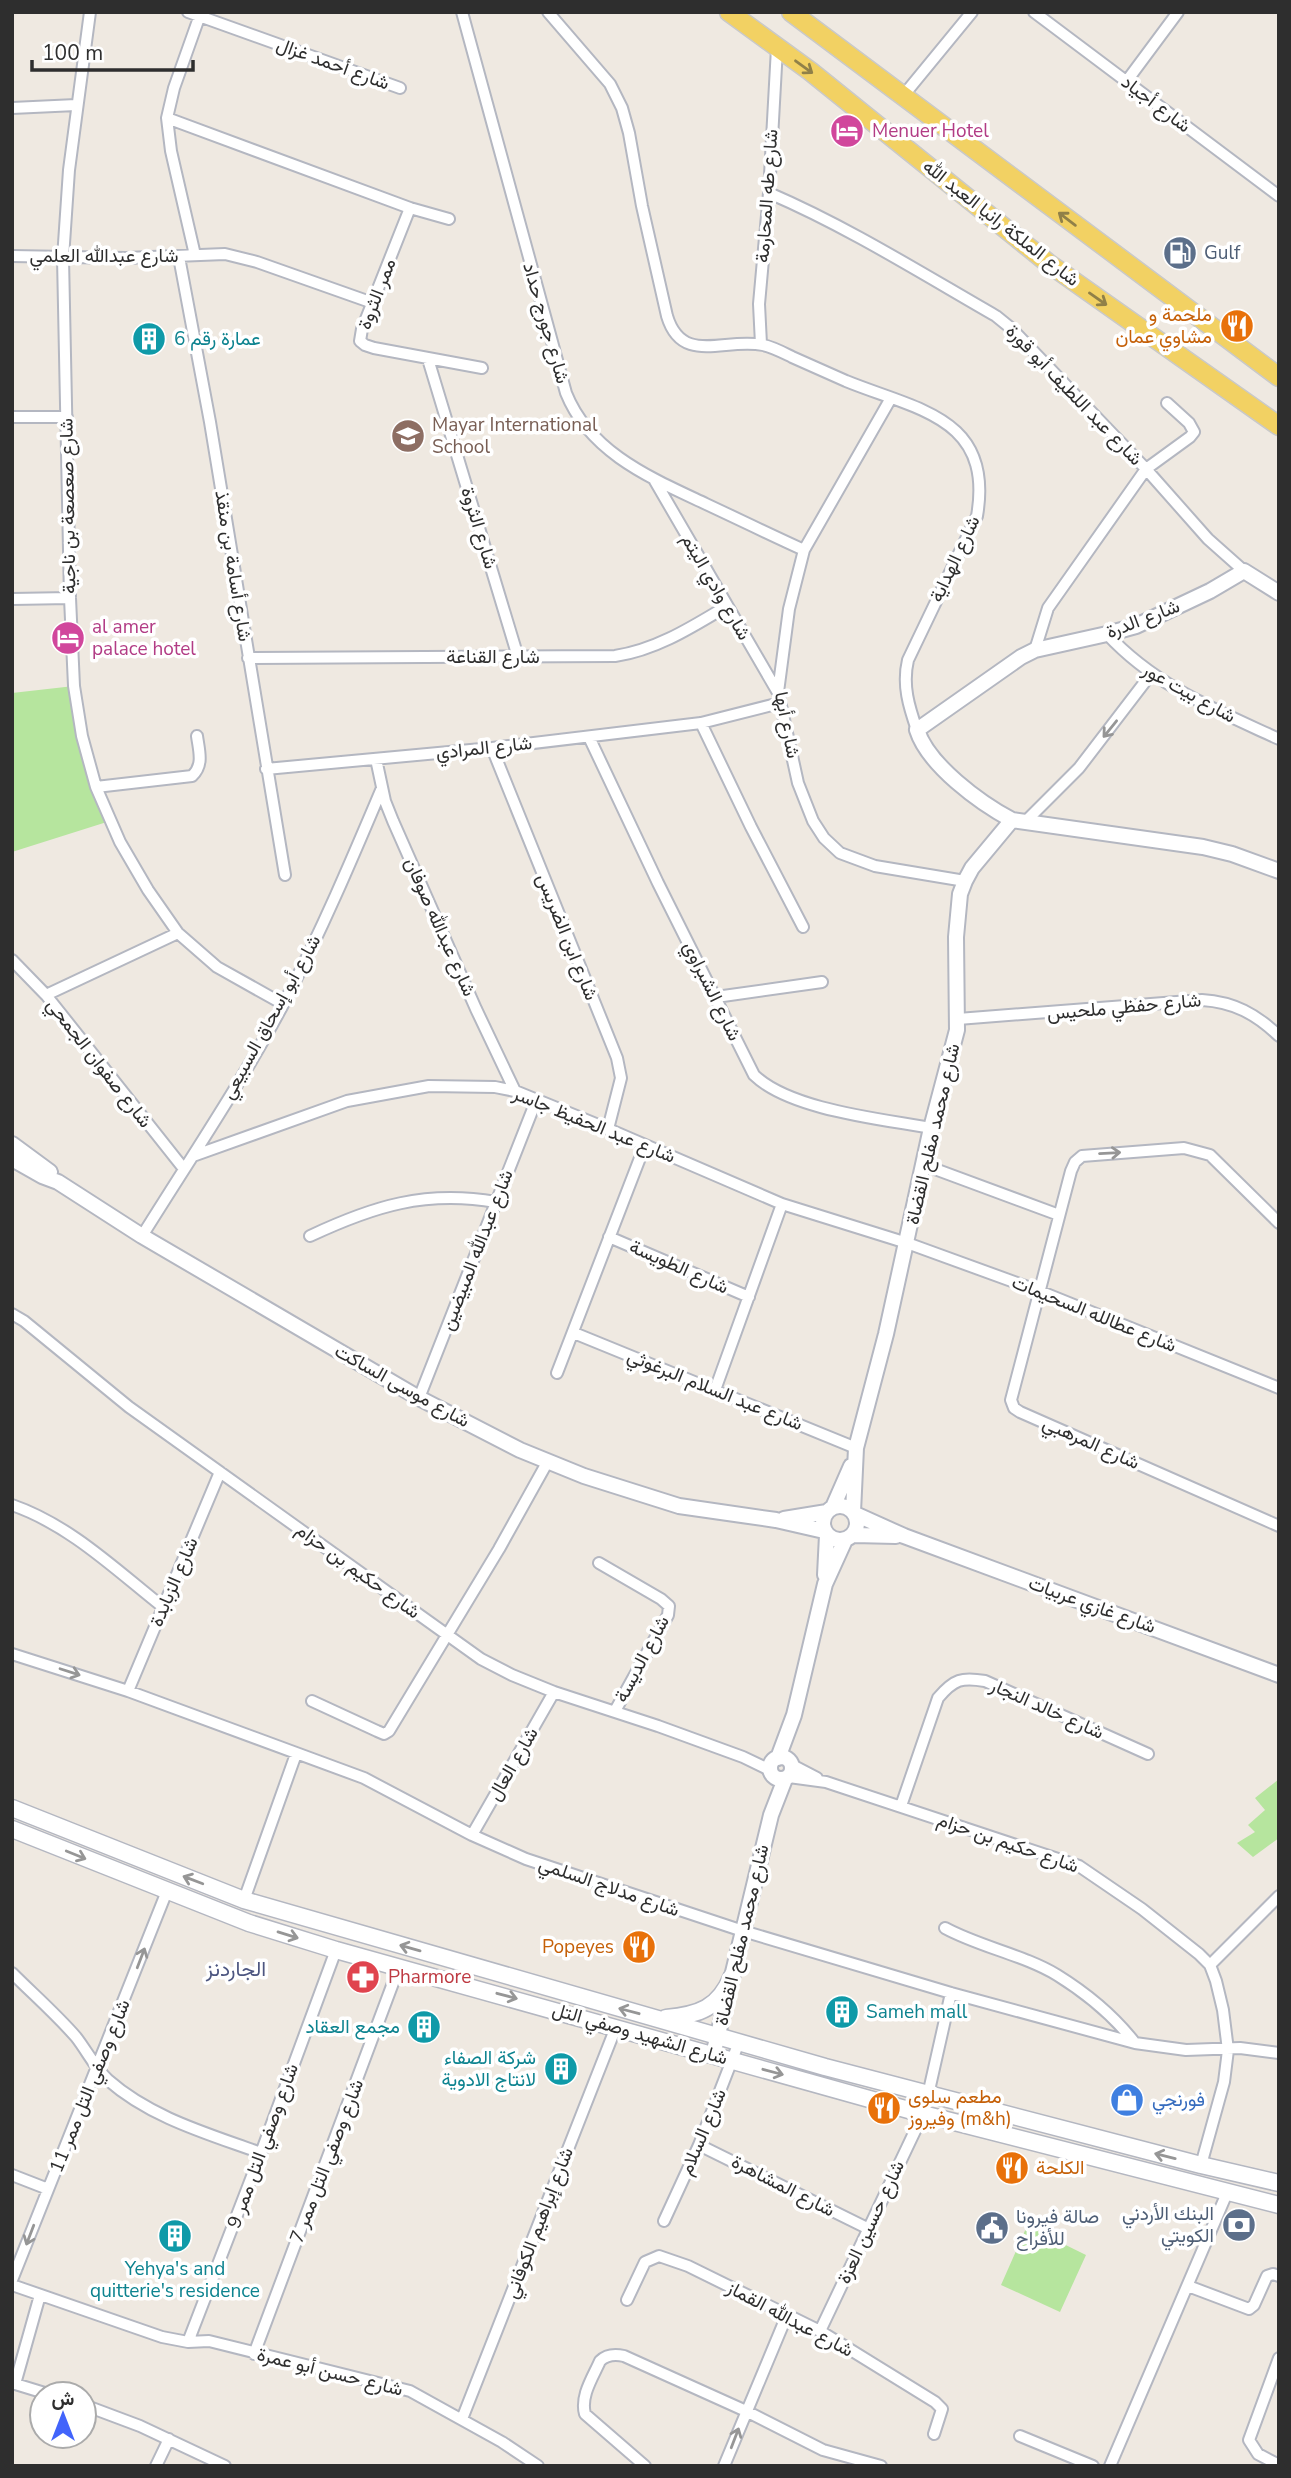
<svg xmlns="http://www.w3.org/2000/svg" width="1291" height="2478" font-family="'Nunito Sans',Vazirmatn,sans-serif">
  <style>
    .green { fill: #b6e59e }
    .lines { fill: none; stroke-linecap: round; stroke-linejoin: round }
    .minor-casing { stroke: #b4b7c1; stroke-width: 14 }
    .tertiary-casing { stroke: #b4b7c1; stroke-width: 18 }
    .secondary-casing { stroke: #b4b7c1; stroke-width: 19 }
    .primary-casing { stroke: #c9c9c9; stroke-width: 21 }
    .minor { stroke: #fff; stroke-width: 10 }
    .tertiary { stroke: #fff; stroke-width: 14 }
    .secondary { stroke: #fff; stroke-width: 16 }
    .primary { stroke: #f2d163; stroke-width: 18 }
    .oneway { stroke: #908048 }
    .oneway2 { stroke: #969696 }
    .labels { text-anchor: middle; dominant-baseline: central; stroke-width: 7; stroke-linejoin: round; paint-order: stroke }
    .street-label { font-size: 19px; fill: #2e2e2e; stroke: #fff }
    .hotel-label { font-size: 19px; fill: #b23c85; stroke: #fff; text-anchor: start }
    .service-label { font-size: 19px; fill: #4e5e75; stroke: #fff; text-anchor: start }
    .food-label { font-size: 19px; fill: #c56008; stroke: #fff; text-anchor: end }
    .culture-label { font-size: 19px; fill: #0d838f; stroke: #fff; text-anchor: start }
    .education-label { font-size: 19px; fill: #785e54; stroke: #fff; text-anchor: start }
    .health-label { font-size: 19px; fill: #be3a42; stroke: #fff; text-anchor: start }
    .shop-label { font-size: 19px; fill: #366cbe; stroke: #fff; text-anchor: start }
    .neighbourhood-label { font-size: 21px; fill: #4d5680; stroke: #fff }
  </style>
  <rect width="100%" height="100%" fill="#efe9e1"/>
  <path class="green" d="M74 686 110 821 12 852V693Z
    M1279 1779V1838L1253 1857 1237 1843 1255 1832 1248 1825 1265 1810 1255 1798Z
    M1027 2226 1086 2255 1060 2312 1001 2285Z"/>
  <g class="lines">
    <g class="minor-casing">
      <path id="minor" d="M90 12 69 170 63 258 70 598 74 686 82 736 96 787 120 842 148 890 178 933 217 967 283 1004
        M188 12 400 88
        M462 12 566 393C590 453 651 478 706 504 738 519 771 535 804 550
        M548 12 610 84 622 108 629 133 642 206 667 316C682 366 725 337 763 345 773 347 782 352 792 357 810 365 828 373 846 381 917 410 994 417 977 516L908 660C902 685 909 707 917 730
        M1034 12 1279 196
        M1126 82 1178 12
        M903 96 972 12
        M12 108 76 105
        M167 118 410 208 449 219
        M769 193C848 227 921 273 996 316L1012 329 1146 469 1208 539 1244 571
        M410 208 362 329 360 341 365 345 374 348 482 368
        M195 255 171 151 167 118 174 88 201 12
        M12 256 126 258 225 254 257 262 373 303
        M179 257 210 422 285 875
        M761 344 759 304 769 193 777 48
        M428 359 518 657
        M891 398 804 550 789 609 778 692 798 783 813 821 824 838 840 853 875 866 965 881
        M12 417H67
        M655 481 777 691
        M12 599 70 598
        M1107 634C1155 686 1216 710 1279 739
        M1035 650 1048 608 1146 469 1190 437 1194 432 1189 423 1167 403
        M248 658 615 656C656 650 692 627 727 606
        M701 723 751 827 803 927
        M589 737 658 883 754 1075C790 1110 882 1119 931 1128
        M492 748 617 1058 621 1078 608 1129
        M376 759 385 801 393 821 476 1009 515 1091
        M266 769 492 748 701 723 780 703
        M96 787 192 776C204 765 199 751 197 736
        M1024 823 1079 768 1151 674
        M12 960 46 995 184 1169
        M46 995 178 933
        M716 997 822 982
        M958 1019 1202 1000C1234 1002 1256 1014 1279 1036
        M193 1156 347 1101 429 1086 495 1087 515 1091 608 1129 782 1204 907 1243 1039 1291 1279 1388
        M924 1165 1059 1215
        M1279 1223 1210 1155 1184 1148 1082 1156 1075 1162 1071 1171 1011 1400 1014 1408 1020 1412 1279 1526
        M142 1236C190 1159 242 1082 285 1001 321 932 352 859 382 788
        M310 1236C374 1206 425 1190 496 1202
        M609 1237 749 1297
        M12 1314 24 1321 129 1407 481 1659 512 1675 554 1692 658 1726 743 1757 770 1770
        M574 1333 856 1448
        M557 1373 645 1145
        M715 1390 782 1204
        M419 1398 536 1101
        M12 1505C70 1525 116 1570 163 1607
        M599 1563 661 1599 669 1606 668 1615 615 1711
        M12 1654 128 1691 364 1778 472 1835 526 1859 743 1931 951 1993 1135 2043 1186 2050 1240 2048 1279 2053
        M128 1691 220 1472
        M312 1701 377 1731 384 1734 389 1731 499 1549 548 1461
        M792 1765 817 1778
        M789 1777 826 1782 1079 1866 1142 1909 1199 1954 1210 1965 1216 1981 1223 2010 1228 2050 1224 2082 1201 2165
        M901 1806 938 1698C954 1679 962 1677 985 1681L1148 1754
        M472 1835 554 1692
        M244 1900 296 1754
        M945 1928C980 1947 1024 1955 1057 1975 1086 1993 1114 2016 1135 2043
        M1210 1965 1279 1896
        M12 1973C33 1994 56 2014 76 2037 87 2051 95 2068 108 2080 151 2118 209 2134 261 2153
        M928 2095 951 1993
        M699 2145 867 2228
        M12 2175 48 2189
        M664 2221 699 2145 739 2042
        M12 2280 167 1891
        M12 2285 162 2337 188 2342 209 2341 410 2391 502 2442 538 2466
        M1188 2286 1249 2309 1254 2305 1267 2276 1273 2274 1279 2276
        M627 2300 645 2262 659 2256 688 2266 820 2331 935 2402 942 2409 934 2434
        M820 2331 923 2114
        M188 2342 261 2153 336 1950
        M254 2354 399 1967
        M1279 2358 1249 2440 1258 2454 1279 2465
        M12 2383 48 2394
        M15 2384 40 2295
        M84 2405 140 2426 225 2466
        M462 2419 616 2027
        M1020 2436 1093 2466
        M156 2466 169 2439
        M645 2466 585 2414C580 2396 593 2377 600 2361 607 2354 615 2354 624 2356L746 2411 823 2450 881 2466
        M724 2466 787 2315
        M1110 2466 1227 2193"/>
    </g>
    <g class="tertiary-casing">
      <path id="tertiary" d="M1279 593 1244 571 1210 591 1136 626 1107 634 1035 650 1021 657 917 730C928 765 980 803 1012 820L1203 847 1232 854 1279 871
        M12 1144 50 1172
        M12 1159 42 1176 58 1182 142 1236 419 1398 520 1450 584 1476 679 1506 776 1520 824 1531
        M823 1523a17 17 0 1 1 34 0a17 17 0 1 1-34 0Z
        M833 1507 851 1466
        M853 1512 856 1448 886 1334 931 1128 957 1030 956 937 960 894 965 881 972 868 1012 820
        M855 1514 904 1536 1279 1675
        M784 1519 827 1512
        M854 1535 896 1536
        M825 1575 827 1535
        M770 1768a11 11 0 1 1 22 0a11 11 0 1 1-22 0Z
        M778 1758 794 1715 825 1584 845 1540
        M713 2055 771 1815 785 1779"/>
    </g>
    <g class="secondary-casing">
      <path id="secondary" d="M12 1808 244 1900 825 2067 1201 2165 1279 2183
        M12 1829 249 1923 336 1950 923 2114 1279 2205
        M666 2018C699 2015 719 2008 732 1976"/>
    </g>
    <g class="primary-casing">
      <path id="primary" d="M729 12 810 71 1048 263 1279 426
        M791 12 1279 377"/>
    </g>
    <use href="#minor" class="minor"/>
    <use href="#tertiary" class="tertiary"/>
    <use href="#secondary" class="secondary"/>
    <use href="#primary" class="primary"/>
  </g>
  <defs><path id="oneway-shaft" d="M-6 0H5M1.5-3L5.5 0L1.5 3" fill="none" stroke-width="1.6" stroke-linecap="round" stroke-linejoin="round" transform="scale(1.75)"/></defs>
  <g class="oneway">
    <use href="#oneway-shaft" transform="translate(804 67) rotate(36)"/>
    <use href="#oneway-shaft" transform="translate(1067 219) rotate(-143)"/>
    <use href="#oneway-shaft" transform="translate(1098 299) rotate(35)"/>
  </g>
  <g class="oneway2">
    <use href="#oneway-shaft" transform="translate(1110 729) rotate(129)"/>
    <use href="#oneway-shaft" transform="translate(1110 1153) rotate(-3)"/>
    <use href="#oneway-shaft" transform="translate(70 1672) rotate(18)"/>
    <use href="#oneway-shaft" transform="translate(76 1855) rotate(22)"/>
    <use href="#oneway-shaft" transform="translate(193 1880) rotate(-159)"/>
    <use href="#oneway-shaft" transform="translate(288 1935) rotate(17)"/>
    <use href="#oneway-shaft" transform="translate(410 1948) rotate(-164)"/>
    <use href="#oneway-shaft" transform="translate(141 1958) rotate(-69)"/>
    <use href="#oneway-shaft" transform="translate(507 1996) rotate(15)"/>
    <use href="#oneway-shaft" transform="translate(629 2011) rotate(-165)"/>
    <use href="#oneway-shaft" transform="translate(773 2072) rotate(15)"/>
    <use href="#oneway-shaft" transform="translate(1165 2156) rotate(-166)"/>
    <use href="#oneway-shaft" transform="translate(30 2235) rotate(111)"/>
    <use href="#oneway-shaft" transform="translate(735 2438) rotate(-69)"/>
  </g>
  <defs>
    <g id="hotel-disc" transform="scale(1.75)"><circle r="9.5" fill="#d1479c" stroke="#fff"/><path d="M-6-4.5h1.5V1H6V5H4.5V3h-9V5H-6ZM-4 0a1.8 1.8 0 1 1 3.6 0ZM.5 0V-2.5h3Q6-2.5 6 0Z" fill="#fff"/></g>
    <g id="fuel-disc" transform="scale(1.75)"><circle r="9.5" fill="#5c6f8a" stroke="#fff"/><path d="M-5.5-6h7V0h2V4h1.3V-2.5L3-4.5l.8-.8L6-3V5H2.5V1h-1V6h-7ZM-4.2-4.7v3.2H.2V-4.7Z" fill="#fff"/></g>
    <g id="restaurant-disc" transform="scale(1.75)"><circle r="9.5" fill="#e8710a" stroke="#fff"/><path d="M-5-6h1v4h1v-4h1v4h1v-4h1v5L-1.5 .5V6h-2V.5L-5-1ZM5-6V6H3V1.5H1.5Q1.5-4 5-6Z" fill="#fff"/></g>
    <g id="building-disc" transform="scale(1.75)"><circle r="9.5" fill="#0f9aa8" stroke="#fff"/><path d="M-4-6H4V6H1V3H-1V6H-4ZM-2.5-4.3h1.7v1.8h-1.7ZM.8-4.3h1.7v1.8H.8ZM-2.5-1h1.7V.8h-1.7ZM.8-1h1.7V.8H.8Z" fill="#fff"/></g>
    <g id="school-disc" transform="scale(1.75)"><circle r="9.5" fill="#8d6e63" stroke="#fff"/><path d="M0-5L7-2L0 1L-7-2ZM-4 1L0 2.5L4 1V4Q0 6-4 4Z" fill="#fff"/></g>
    <g id="pharmacy-disc" transform="scale(1.75)"><circle r="9.5" fill="#e0444e" stroke="#fff"/><path d="M-2-6h4v4h4v4h-4v4h-4v-4h-4v-4h4Z" fill="#fff"/></g>
    <g id="shop-disc" transform="scale(1.75)"><circle r="9.5" fill="#3f7fe0" stroke="#fff"/><path d="M-5-2.5h2.3a2.7 3.5 0 0 1 5.4 0H5L5.5 6h-11ZM-1.5-2.5h3a1.5 2.3 0 0 0-3 0Z" fill="#fff"/></g>
    <g id="bank-disc" transform="scale(1.75)"><circle r="9.5" fill="#5c6f8a" stroke="#fff"/><path d="M-6-4H6V4H-6ZM0-2.3a2.3 2.3 0 1 0 0 4.6a2.3 2.3 0 1 0 0-4.6Z" fill="#fff"/></g>
    <g id="civic-disc" transform="scale(1.75)"><circle r="9.5" fill="#5c6f8a" stroke="#fff"/><path d="M-.6-6.5H3V-4.5H.6V-3L4-1V1h2V6H-6V1h2V-1L-.6-3ZM-1.2 2.5V6h2.4V2.5Z" fill="#fff"/></g>
  </defs>
  <g fill-rule="evenodd">
    <use href="#hotel-disc" x="847" y="131"/>
    <use href="#fuel-disc" x="1180" y="253"/>
    <use href="#restaurant-disc" x="1237" y="326"/>
    <use href="#building-disc" x="149" y="339"/>
    <use href="#school-disc" x="408" y="436"/>
    <use href="#hotel-disc" x="68" y="638"/>
    <use href="#restaurant-disc" x="639" y="1947"/>
    <use href="#pharmacy-disc" x="363" y="1977"/>
    <use href="#building-disc" x="842" y="2012"/>
    <use href="#building-disc" x="424" y="2027"/>
    <use href="#building-disc" x="561" y="2069"/>
    <use href="#shop-disc" x="1127" y="2100"/>
    <use href="#restaurant-disc" x="884" y="2108"/>
    <use href="#restaurant-disc" x="1012" y="2168"/>
    <use href="#bank-disc" x="1239" y="2225"/>
    <use href="#civic-disc" x="992" y="2228"/>
    <use href="#building-disc" x="175" y="2236"/>
  </g>
  <g class="labels">
    <g class="street-label">
      <text transform="translate(333 64) rotate(20)">شارع أحمد غزال</text>
      <text transform="translate(1156 104) rotate(37)">شارع أجياد</text>
      <text transform="translate(767 196) rotate(-86)">شارع طه المحارمة</text>
      <text transform="translate(1001 223) rotate(38)">شارع الملكة رانيا العبد الله</text>
      <text x="104" y="256">شارع عبدالله العلمي</text>
      <text transform="translate(377 294) rotate(-69)">ممر الثروة</text>
      <text transform="translate(546 323) rotate(74)">شارع جورج حداد</text>
      <text transform="translate(1074 395) rotate(46)">شارع عبد اللطيف أبو قورة</text>
      <text transform="translate(68 506) rotate(-91)">شارع صعصعة بن ناجية</text>
      <text transform="translate(479 528) rotate(73)">شارع الثروة</text>
      <text transform="translate(955 559) rotate(-65)">شارع الهداية</text>
      <text transform="translate(233 566) rotate(81)">شارع أسامة بن منقذ</text>
      <text transform="translate(716 587) rotate(60)">شارع وادي اليتم</text>
      <text transform="translate(1143 619) rotate(-21)">شارع الدرة</text>
      <text x="493" y="657">شارع القناعة</text>
      <text transform="translate(1189 693) rotate(29)">شارع بيت عور</text>
      <text transform="translate(787 725) rotate(79)">شارع أبها</text>
      <text transform="translate(484 748) rotate(-6)">شارع المرادي</text>
      <text transform="translate(440 927) rotate(66)">شارع عبدالله صوفان</text>
      <text transform="translate(567 937) rotate(68)">شارع ابن الضريس</text>
      <text transform="translate(712 991) rotate(64)">شارع الشبراوي</text>
      <text transform="translate(1124 1007) rotate(-5)">شارع حفظي ملحيس</text>
      <text transform="translate(271 1017) rotate(-61)">شارع أبو إسحاق السبيعي</text>
      <text transform="translate(99 1063) rotate(52)">شارع صفوان الجمحي</text>
      <text transform="translate(594 1125) rotate(22)">شارع عبد الحفيظ جاسر</text>
      <text transform="translate(933 1134) rotate(-77)">شارع محمد مفلح القضاة</text>
      <text transform="translate(477 1250) rotate(-69)">شارع عبدالله المبيضين</text>
      <text transform="translate(679 1267) rotate(24)">شارع الطويسة</text>
      <text transform="translate(1094 1314) rotate(22)">شارع عطالله السحيمات</text>
      <text transform="translate(402 1386) rotate(29)">شارع موسى الساكت</text>
      <text transform="translate(715 1390) rotate(22)">شارع عبد السلام البرغوثي</text>
      <text transform="translate(1091 1443) rotate(24)">شارع المرهبي</text>
      <text transform="translate(358 1571) rotate(36)">شارع حكيم بن حزام</text>
      <text transform="translate(174 1582) rotate(-67)">شارع الزبابدة</text>
      <text transform="translate(1092 1605) rotate(20)">شارع غازي عربيات</text>
      <text transform="translate(642 1659) rotate(-62)">شارع الديسة</text>
      <text transform="translate(1047 1709) rotate(24)">شارع خالد النجار</text>
      <text transform="translate(513 1764) rotate(-60)">شارع العال</text>
      <text transform="translate(1008 1843) rotate(19)">شارع حكيم بن حزام</text>
      <text transform="translate(609 1887) rotate(19)">شارع مدلاج السلمي</text>
      <text transform="translate(742 1935) rotate(-77)">شارع محمد مفلح القضاة</text>
      <text transform="translate(640 2034) rotate(16)">شارع الشهيد وصفي التل</text>
      <text transform="translate(90 2086) rotate(-68)">شارع وصفي التل ممر 11</text>
      <text transform="translate(703 2132) rotate(-67)">شارع السلام</text>
      <text transform="translate(263 2146) rotate(-70)">شارع وصفي التل ممر 9</text>
      <text transform="translate(327 2161) rotate(-69)">شارع وصفي التل ممر 7</text>
      <text transform="translate(783 2186) rotate(27)">شارع المشاهرة</text>
      <text transform="translate(871 2222) rotate(-65)">شارع حسين العزة</text>
      <text transform="translate(539 2223) rotate(-69)">شارع إبراهيم الكوفاني</text>
      <text transform="translate(790 2319) rotate(28)">شارع عبدالله القماز</text>
      <text transform="translate(330 2372) rotate(14)">شارع حسن أبو عمرة</text>
    </g>
    <g class="hotel-label">
      <text x="872" y="131">Menuer Hotel</text>
      <text x="92" y="627">al amer<tspan x="92" dy="22">palace hotel</tspan></text>
    </g>
    <g class="service-label">
      <text x="1204" y="253">Gulf</text>
      <text x="1214" y="2214" text-anchor="end">البنك الأردني<tspan x="1214" dy="22">الكويتي</tspan></text>
      <text x="1016" y="2217">صالة فيرونا<tspan x="1016" dy="22">للأفراح</tspan></text>
    </g>
    <g class="food-label">
      <text x="1212" y="315">ملحمة و<tspan x="1212" dy="22">مشاوي عمان</tspan></text>
      <text x="614" y="1947">Popeyes</text>
      <text x="908" y="2097" text-anchor="start">مطعم سلوى<tspan x="908" dy="22">وفيروز (m&amp;h)</tspan></text>
      <text x="1036" y="2168" text-anchor="start">الكلحة</text>
    </g>
    <g class="culture-label">
      <text x="174" y="339">عمارة رقم 6</text>
      <text x="866" y="2012">Sameh mall</text>
      <text x="400" y="2027" text-anchor="end">مجمع العقاد</text>
      <text x="536" y="2058" text-anchor="end">شركة الصفاء<tspan x="536" dy="22">لانتاج الادوية</tspan></text>
      <text x="175" y="2269" text-anchor="middle">Yehya's and<tspan x="175" dy="22">quitterie's residence</tspan></text>
    </g>
    <g class="education-label">
      <text x="432" y="425">Mayar International<tspan x="432" dy="22">School</tspan></text>
    </g>
    <g class="health-label">
      <text x="388" y="1977">Pharmore</text>
    </g>
    <g class="shop-label">
      <text x="1152" y="2100">فورنجي</text>
    </g>
    <g class="neighbourhood-label">
      <text x="236" y="1969">الجاردنز</text>
    </g>
  </g>
  <rect width="1291" height="2478" fill="none" stroke="#2e2e2e" stroke-width="28"/>
  <g transform="translate(63 2415)"><circle r="33" fill="#ffffff" stroke="#ababab" stroke-width="2"/>
  <path d="M0-5L12 26L0 18L-12 26Z" fill="#4264fb"/>
  <text y="-10" font-size="19" font-weight="bold" text-anchor="middle" fill="#2e2e2e">ش</text>
  </g>
  <path d="M32 60v10h161v-10" fill="none" stroke="#2e2e2e" stroke-width="3.5"/>
  <text x="42" y="60" font-size="21" fill="#2e2e2e" stroke="#ffffff" stroke-width="5" paint-order="stroke">100 m</text>
</svg>
